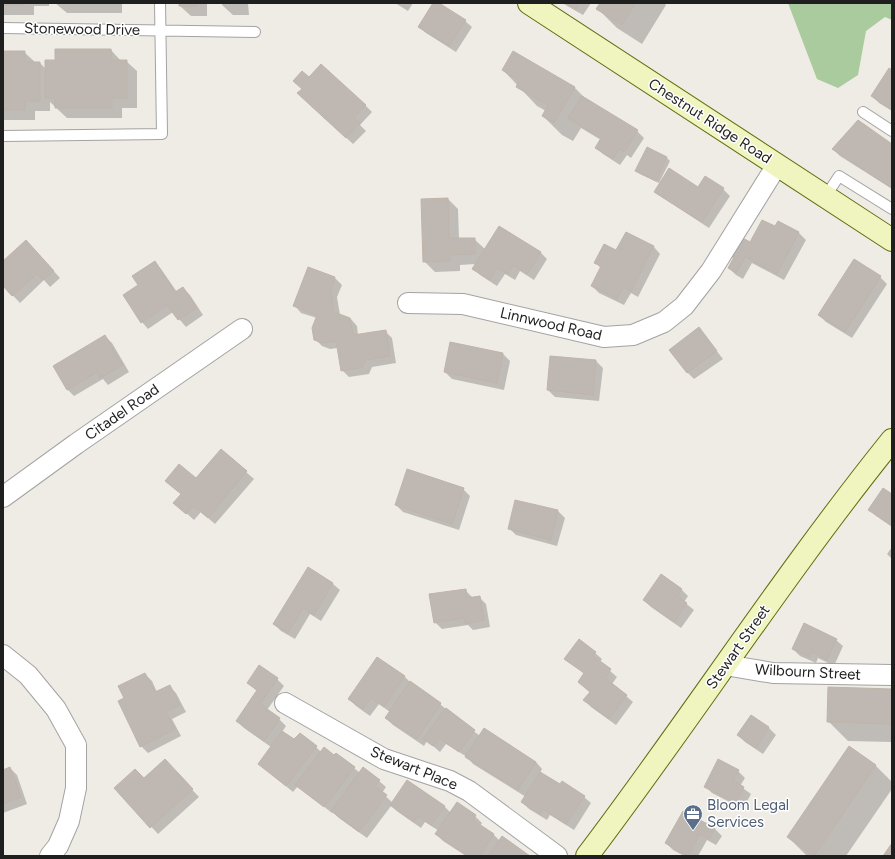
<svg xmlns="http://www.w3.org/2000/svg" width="895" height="859" font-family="Figtree,sans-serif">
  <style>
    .forest { fill: #a9cb9e }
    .shadow { fill: #0003 }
    .building { fill: #bfb8b2; stroke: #bfb4a9 }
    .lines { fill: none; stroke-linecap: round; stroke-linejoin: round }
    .lane-casing { stroke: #a3a3a3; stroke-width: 12 }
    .street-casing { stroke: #a3a3a3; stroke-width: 22 }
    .secondary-casing { stroke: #606e0e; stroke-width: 24 }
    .lane { stroke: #fff; stroke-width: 10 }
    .street { stroke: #fff; stroke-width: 20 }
    .secondary { stroke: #f0f4be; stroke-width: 22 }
    .labels { text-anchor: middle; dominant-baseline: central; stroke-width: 3; stroke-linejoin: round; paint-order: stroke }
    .street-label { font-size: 15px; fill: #1f1f1f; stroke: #fff }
    .service-label { font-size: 15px; fill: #4e5e75; stroke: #fff; text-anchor: start }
  </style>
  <rect width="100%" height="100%" fill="#efece6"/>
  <path class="forest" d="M788 3H892V20L885 17 866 31 858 75 838 88 817 79Z"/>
  <path class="shadow" d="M3 3H49V6H34V15H3Z
    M55 3H137V4H122V13H67Z
    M180 3H248L249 15H233L222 5V3L207 4V16H191L180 6Z
    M395 3H413L408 11Z
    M434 3H437L465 21 472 27 456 52 426 33 419 27Z
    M562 3H591L583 15Z
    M601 3H664L666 5 642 44 617 28 598 9Z
    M111 50 121 61H126L137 71V108H122V118H67L50 102V111H35V120H3V52H24L35 62 40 63 46 69 56 61Z
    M503 70 574 87 586 99 637 131 644 138 631 158 627 155 620 165 603 154 597 148 601 140 581 128 573 141 562 135 543 116 546 111 537 106Z
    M892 71V111L879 103 872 96Z
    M309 78 365 105 372 112 360 125 366 131 353 144 305 100 303 89Z
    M892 145V189L840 156 833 149Z
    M647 149 667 158 670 161 659 183 699 188 723 189 730 196 709 228 663 198 656 191 661 184 640 174 637 171Z
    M448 199 458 209 459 239H474L485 249 540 252 547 259 534 280 520 271 515 280 505 274 497 286 480 275 473 268 476 264 460 265V271L435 272 424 261Z
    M778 222 799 233 806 240 784 280 752 263 743 279 736 275 729 268 734 259 728 253 751 243 775 228Z
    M626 233 654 247 660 254 638 297 631 293 624 305 599 293 592 286 601 268 595 263 617 251Z
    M33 248 60 278 50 287 44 280 20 303 3 285V262Z
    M155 262 161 269 177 292 183 288 190 295 203 315 186 327 173 312 148 329 142 322Z
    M880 277 887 284 852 338 826 322 819 315Z
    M335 278 342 285 337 297 340 315 350 318 357 326 358 335 385 331 392 338 396 363 372 367 369 374 349 377 342 370 338 348 330 349 322 346 315 339 317 318 301 313 295 306Z
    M699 329 705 336 723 359 694 379 688 373 670 350Z
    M105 336 112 343 129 372 108 385 103 379 74 396 67 389Z
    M503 354 510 361 504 390 452 379 445 372Z
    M596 361 603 368 599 401 555 397 548 390Z
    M221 450 254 479 215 524 201 512 194 520 175 503Z
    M463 489 470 496 459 530 403 512 396 505Z
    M892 495V527L876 516 870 510Z
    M516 501 558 511 565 518 557 546 516 535 509 528Z
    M892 547V559L887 554Z
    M308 568 333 584 340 590 321 621 310 614 295 639 281 631 274 624Z
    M465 590 473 598 479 597 486 604 490 627 473 630 468 625 442 629 435 622Z
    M682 590 688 596 684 602 694 610 681 628 651 607 644 600Z
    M836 640 843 646 834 666 818 658 816 663 800 656 793 649Z
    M595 653 602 659 600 662 617 677 612 684 633 702 616 725 591 707 585 700 591 693 579 682 585 674 565 658Z
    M145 674 152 681 157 692 169 686 176 693 186 712 172 719 181 736 148 753 141 746Z
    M405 677 411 683 440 704 448 711 480 736 536 762 542 769 540 773 560 786 584 797 591 803 574 830 550 815 547 820 529 809 522 802 526 797 473 764 467 757 446 744 440 752 427 741 424 746 393 725 386 718 390 712 379 704 370 716 356 706 349 699Z
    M277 679 284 686 267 710 279 719 286 726 282 732 294 740 316 747 321 752 334 756 354 768 360 773 379 781 386 787 382 793 393 803 444 806 451 813 475 816 482 823 480 826 494 835 500 841 529 856H466L443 841 436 834 439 831 425 822 421 828 398 812 391 806 367 838 339 818 333 812 332 813 298 786 293 792 259 764 271 747 244 728 237 721 258 692 248 683Z
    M892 690V742L848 741 828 721Z
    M751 716 769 728 776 735 763 754 745 742 738 735Z
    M850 748 876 766 892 782V789L846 856H807L788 837Z
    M171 767 199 797 158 834 115 788 144 779Z
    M10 768 17 775 27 804 3 813V771Z
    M738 771 745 778 740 786 751 794 743 809 712 793 705 786Z
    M683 812 715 829 722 836 716 845 707 840 698 856H684L673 850 666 843Z"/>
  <path class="building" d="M3 3H24V5H3Z
    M179 3H197V6H179Z
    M433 3H439L466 20 449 46 418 27Z
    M566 3H580L576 9Z
    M600 3H636L622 25 596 9Z
    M55 49H111L112 60H127V98H112V108H55V98H45V60H55Z
    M3 51H25V62H40V101H25V110H3Z
    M513 51 575 87 554 123 542 116 548 105 516 87 519 81 502 70Z
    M321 64 366 105 354 117 360 123 346 138 297 93 302 89 293 81 302 71 309 77Z
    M889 68 892 70V110L871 96Z
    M582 96 638 130 624 152 619 149 613 159 595 148 601 138 568 118Z
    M858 120 892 144V188L832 149Z
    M647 147 667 157 656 181 635 171Z
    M669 168 698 187 705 176 724 188 702 222 654 192Z
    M448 198 449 238H475V254L450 255V261L423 262 421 199Z
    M762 220 775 226 778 221 799 232 777 274 745 257 736 273 728 268 734 257 727 254 737 235 750 242Z
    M499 226 541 252 527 274 513 265 508 274 497 268 490 280 472 269Z
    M626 232 654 246 631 291 624 287 617 299 591 286 601 266 594 263 604 244 616 250Z
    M26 240 54 271 43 280 37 274 12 296 3 286V261Z
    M854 259 881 276 845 332 818 315Z
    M155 261 175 292 183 287 197 308 178 320 167 305 141 323 123 295 138 285 132 276Z
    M308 267 335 277 331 290 334 312 350 318 353 335 386 330 390 356 365 360 363 367 341 371 336 341 323 343 314 340 312 328 317 315 293 306Z
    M699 327 717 351 687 373 669 350Z
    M105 335 123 365 100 378 97 372 67 390 53 366Z
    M450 342 503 353 497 383 444 372Z
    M550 356 596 360 593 395 547 390Z
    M221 449 247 471 208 518 194 506 186 514 173 503 181 494 165 481 179 464 196 478Z
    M407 469 464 488 452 524 395 505Z
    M883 488 892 494V525L868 510Z
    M515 500 558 510 551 540 508 529Z
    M308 567 333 583 314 615 303 608 288 633 273 624Z
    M661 574 682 589 677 596 687 603 674 622 643 600Z
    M466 589 467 598 480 596 484 620 465 624 464 618 434 623 429 594Z
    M804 623 837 639 827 660 812 652 809 657 792 649Z
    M579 639 596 652 593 656 611 669 605 678 627 695 609 719 583 700 590 692 578 682 584 673 564 659Z
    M377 657 405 676 384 707 371 698 363 709 348 699Z
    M259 665 278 678 260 704 280 718 264 741 236 721 257 690 247 683Z
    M145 673 155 692 170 685 180 705 166 712 175 729 140 747 118 701 124 698 118 686Z
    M410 681 441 703 417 739 385 718Z
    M828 687 892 689V724L827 722Z
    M446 708 475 730 459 752 439 738 433 746 423 739Z
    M751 715 769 727 756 748 737 735Z
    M484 728 536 762 518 790 465 757Z
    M282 731 294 739 300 733 317 746 286 786 258 764Z
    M849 746 876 765 814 856 787 837Z
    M324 747 334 755 336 753 355 767 324 807 295 785Z
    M165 759 193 789 150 828 114 788 135 769 144 778Z
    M718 759 739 770 733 780 744 787 736 803 704 787Z
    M10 767 21 797 3 804V770Z
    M363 767 380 780 375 786 387 795 359 832 331 811Z
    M540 772 560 784 562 781 585 796 566 824 543 809 540 814 521 802Z
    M407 780 445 806 431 825 418 816 414 822 390 805Z
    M457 802 476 815 473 820 494 834 480 856H468L435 834Z
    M683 811 715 828 709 839 700 834 688 856 665 843Z
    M502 836 530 856H488Z
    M892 843V856H883Z"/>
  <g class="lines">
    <g class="lane-casing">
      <path id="lane" d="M3 28 255 32
        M863 112 892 131
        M3 136 162 134 160 3
        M826 196 839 176 892 209"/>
    </g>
    <g class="street-casing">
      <path id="street" d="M408 303 463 304 604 337 633 335 664 322 684 306 711 271 777 165
        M3 497 76 444 242 329
        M3 655 28 675 56 709 76 745V788L69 821 58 846 50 856
        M725 665 773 673 892 675
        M285 703 384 759 450 781 469 791 557 856"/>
    </g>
    <g class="secondary-casing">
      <path id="secondary" d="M529 3 892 240
        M587 856C691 719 784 574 892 440"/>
    </g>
    <use href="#lane" class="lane"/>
    <use href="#street" class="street"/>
    <use href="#secondary" class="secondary"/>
  </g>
  <defs>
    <g id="office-pin" transform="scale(1)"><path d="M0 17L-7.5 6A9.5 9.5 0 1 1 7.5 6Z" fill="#5c6f8a" stroke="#fff"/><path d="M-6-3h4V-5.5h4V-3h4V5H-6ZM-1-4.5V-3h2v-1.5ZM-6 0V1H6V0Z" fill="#fff"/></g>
  </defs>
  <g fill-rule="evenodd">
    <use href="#office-pin" x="693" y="814"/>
  </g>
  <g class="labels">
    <g class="street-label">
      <text transform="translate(82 29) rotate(1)">Stonewood Drive</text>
      <text transform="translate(710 121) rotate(33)">Chestnut Ridge Road</text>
      <text transform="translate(551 324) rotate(13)">Linnwood Road</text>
      <text transform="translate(122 412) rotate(-35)">Citadel Road</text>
      <text transform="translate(738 647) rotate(-55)">Stewart Street</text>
      <text transform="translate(808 672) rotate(3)">Wilbourn Street</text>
      <text transform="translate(414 768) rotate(22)">Stewart Place</text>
    </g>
    <g class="service-label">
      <text x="707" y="805">Bloom Legal<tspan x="707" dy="17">Services</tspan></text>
    </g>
  </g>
  <rect width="895" height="859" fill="none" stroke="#1f1f1f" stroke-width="8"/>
</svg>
